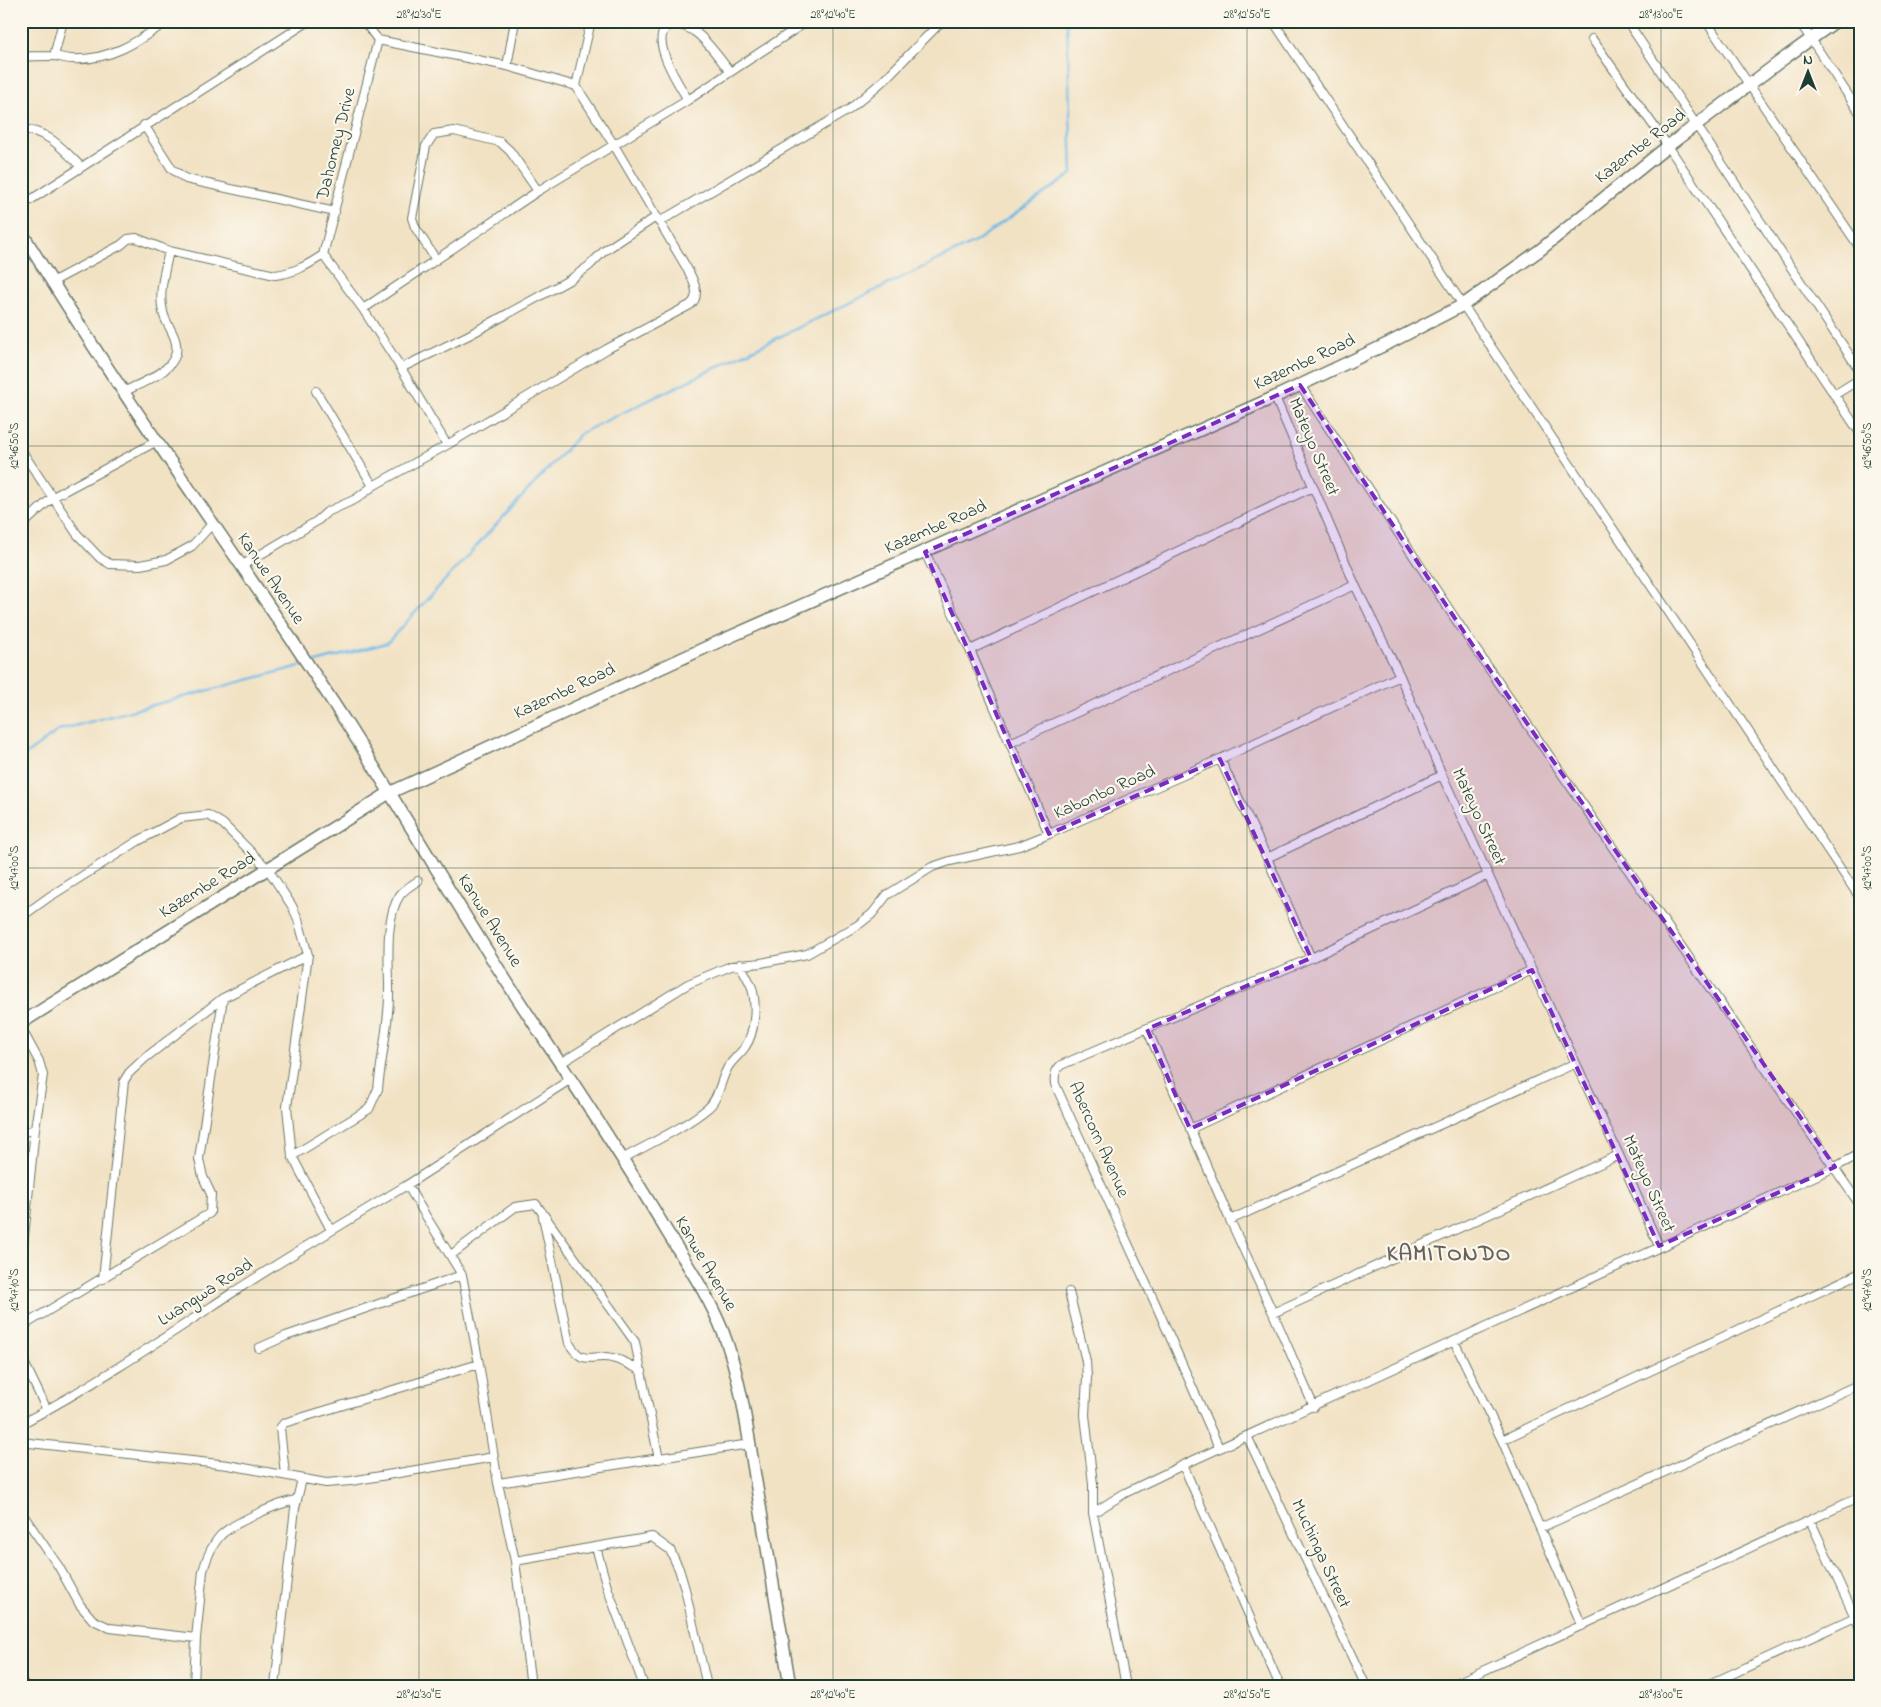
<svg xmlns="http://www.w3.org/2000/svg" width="1881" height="1707" font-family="'Indie Flower',sans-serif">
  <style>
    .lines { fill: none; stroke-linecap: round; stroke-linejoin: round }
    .stream { stroke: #6db9e7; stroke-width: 2.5 }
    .minor-casing { stroke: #697766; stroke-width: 10 }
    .secondary-casing { stroke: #697766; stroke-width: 14 }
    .minor { stroke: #fff; stroke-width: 8 }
    .secondary { stroke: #fff; stroke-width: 11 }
    .marked { fill: #7b2cbf; fill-opacity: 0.2; stroke: #7b2cbf; stroke-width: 4; stroke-dasharray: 10 6; stroke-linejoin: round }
    .ticks { fill: none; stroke: #1f3d34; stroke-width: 1; stroke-opacity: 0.45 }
    .labels { text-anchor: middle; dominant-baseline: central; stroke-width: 4.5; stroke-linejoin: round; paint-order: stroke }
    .street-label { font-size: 18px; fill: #1f3d34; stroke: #fbf7ec }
    .district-label { font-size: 22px; font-weight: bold; letter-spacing: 1px; fill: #66625b; stroke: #fbf7ec }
    .neatline { fill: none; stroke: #1f3d34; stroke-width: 2 }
    .ticks-label { font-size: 12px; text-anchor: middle; fill: #1f3d34 }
  </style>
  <rect width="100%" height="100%" fill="#fbf7ec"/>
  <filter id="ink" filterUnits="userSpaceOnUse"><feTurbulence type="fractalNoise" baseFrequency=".02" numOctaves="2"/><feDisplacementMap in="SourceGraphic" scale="10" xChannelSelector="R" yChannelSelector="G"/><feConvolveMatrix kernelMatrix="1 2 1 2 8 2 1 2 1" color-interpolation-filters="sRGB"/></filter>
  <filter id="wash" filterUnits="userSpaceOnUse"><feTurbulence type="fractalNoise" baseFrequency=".0096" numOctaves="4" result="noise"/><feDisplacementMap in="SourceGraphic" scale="20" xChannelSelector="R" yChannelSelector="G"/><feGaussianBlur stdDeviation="1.12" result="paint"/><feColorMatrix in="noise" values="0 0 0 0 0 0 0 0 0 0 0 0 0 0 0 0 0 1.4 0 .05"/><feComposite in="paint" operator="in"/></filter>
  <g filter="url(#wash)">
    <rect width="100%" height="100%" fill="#f2e2c4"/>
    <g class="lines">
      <path class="stream" d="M312 663 387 643 581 433 975 242 1072 174 1067 21
        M21 758 59 730 304 665"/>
    </g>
  </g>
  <g filter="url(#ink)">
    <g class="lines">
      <g class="minor-casing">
        <path id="minor" d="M1273 21 1860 898
          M1627 21 1860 371
          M1706 21 1860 248
          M1799 21 1860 113
          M1592 39 1668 146 1860 433
          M54 56 63 21
          M21 57C32 56 42 56 52 56 59 56 65 59 72 59 109 61 138 42 167 21
          M507 66 515 21
          M576 86 591 21
          M688 100C680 86 644 33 672 25 681 23 694 30 700 36 711 46 721 60 730 72
          M144 125 172 169 186 179 335 212
          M21 129C49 131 63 149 81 167
          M21 206 309 21
          M659 222 850 109 884 80 942 21
          M323 255 378 40
          M436 260 415 227 412 218 426 146 434 134 454 131 500 142 510 151 538 191
          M52 282 121 245 128 239 136 238 169 251 275 275C294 273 308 265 323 255L363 309 538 191 688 100 800 26 811 21
          M363 309 401 368 447 445
          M401 368 469 335 571 279 589 266 604 251 656 217
          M1300 385 1472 644 1860 1205
          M316 391 373 486
          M123 392C141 383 181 370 176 344 175 333 165 323 163 312 158 293 165 270 169 251
          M1834 395 1860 379
          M1275 397 1355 585 1400 676 1442 775 1532 970 1619 1155 1659 1246
          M21 450 77 534 100 558 110 564 140 565 166 560 192 546 212 524
          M21 526 53 497 157 441
          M925 552 970 650 1049 834 1220 759 1400 676
          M241 566 317 521 327 512 356 499 373 486 447 445 607 349 690 305C702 296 693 280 688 270L614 145 576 86 507 66 378 40 364 21
          M970 650 1313 487
          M1010 743 1355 585
          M1220 759 1267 858 1311 958 1488 875
          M1267 858 1442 775
          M21 917 49 897 138 841 181 818 208 815 223 824 268 869 292 906 298 919 308 955 223 998 199 1159 203 1177 211 1194 210 1213 21 1327
          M308 955 287 1107 292 1156 331 1230
          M21 1028 39 1061 43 1075 35 1129 21 1266
          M1147 1029 1230 1220 1273 1313 1314 1407
          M561 1063 688 984 731 966 761 963 807 954 858 925 872 914 887 895 932 867 950 861 1019 846 1049 834
          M1190 1129 1532 970
          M21 1133 35 1129
          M292 1156 369 1109 378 1089C381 1059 388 1028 389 998 390 969 383 920 400 895 405 889 411 885 418 881
          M622 1159C649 1144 684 1128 708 1108 718 1100 720 1083 726 1071 730 1061 739 1056 745 1047 755 1033 757 1005 752 988 749 980 744 972 740 964
          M542 1212 569 1343C584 1368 592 1353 612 1358 622 1360 632 1366 642 1371
          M1230 1220 1576 1063
          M451 1255 515 1207 536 1204 635 1342 659 1459
          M103 1279 124 1081 129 1073 145 1058 223 998
          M1069 1292 1086 1361 1087 1377 1085 1415 1093 1484V1513
          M1273 1313 1619 1155
          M1454 1341 1502 1440 1582 1626
          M259 1348 286 1336 462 1275
          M21 1356 47 1410
          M21 1424C93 1386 161 1340 229 1295 287 1257 347 1221 407 1185
          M1247 1436 1366 1686
          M1502 1440 1860 1273
          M21 1442 228 1465 326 1483 351 1481 494 1457
          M1219 1448 1156 1305 1055 1084C1054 1075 1055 1071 1061 1065L1311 958
          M1183 1465 1280 1686
          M285 1474 280 1428 284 1423 479 1364
          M498 1483 750 1444
          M21 1512 59 1567 80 1605 93 1620 110 1628 196 1638 194 1686
          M1810 1520 1860 1628
          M1540 1528 1860 1384
          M596 1547 607 1587 644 1686
          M515 1561 652 1537 670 1550 679 1569 685 1589 707 1686
          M196 1638 203 1571C206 1560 212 1545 220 1536 231 1524 280 1502 297 1500
          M21 1679 25 1686
          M275 1686 295 1508 302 1479
          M531 1686 515 1561 498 1483 479 1364 462 1275 407 1185 571 1079
          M1126 1686 1093 1513 1125 1493 1183 1465 1835 1167 1860 1154
          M1450 1686 1860 1497
          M1706 1686 1855 1617"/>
      </g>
      <g class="secondary-casing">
        <path id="secondary" d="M21 231C123 401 242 560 349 727 404 814 456 904 512 990 564 1070 618 1148 666 1230 686 1263 709 1296 723 1332 742 1381 748 1436 757 1488 768 1554 779 1620 790 1686
          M21 1023 389 793 709 646 1275 397 1389 343 1463 305 1540 250 1668 146 1786 57 1836 21"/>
      </g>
      <use href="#minor" class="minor"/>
      <use href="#secondary" class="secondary"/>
    </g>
  </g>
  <path class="marked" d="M1300 385 1472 644 1835 1167 1659 1246 1532 970 1190 1129 1147 1029 1311 958 1220 759 1049 834 925 552Z"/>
  <path class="ticks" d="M419 21V1686M833 21V1686M1247 21V1686M1661 21V1686M21 24H1860M21 446H1860M21 868H1860M21 1290H1860"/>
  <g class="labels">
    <g class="street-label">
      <text transform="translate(337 144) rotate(-76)">Dahomey Drive</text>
      <text transform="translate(1641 147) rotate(-38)">Kazembe Road</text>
      <text transform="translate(1305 363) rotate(-25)">Kazembe Road</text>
      <text transform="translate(1313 447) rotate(67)">Mateyo Street</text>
      <text transform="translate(936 528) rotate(-24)">Kazembe Road</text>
      <text transform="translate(270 579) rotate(56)">Kanwe Avenue</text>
      <text transform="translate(565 692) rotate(-25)">Kazembe Road</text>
      <text transform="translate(1105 793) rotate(-24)">Kabonbo Road</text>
      <text transform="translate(1478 817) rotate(65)">Mateyo Street</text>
      <text transform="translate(208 886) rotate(-32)">Kazembe Road</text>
      <text transform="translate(489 921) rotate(58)">Kanwe Avenue</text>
      <text transform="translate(1098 1140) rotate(66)">Abercorn Avenue</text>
      <text transform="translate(1648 1184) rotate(66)">Mateyo Street</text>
      <text transform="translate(705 1264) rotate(60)">Kanwe Avenue</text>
      <text transform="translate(206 1293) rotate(-33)">Luangwa Road</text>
      <text transform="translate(1320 1554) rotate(65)">Muchinga Street</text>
    </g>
    <g class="district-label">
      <text x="1449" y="1255">KAMITONDO</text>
    </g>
  </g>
  <rect width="1881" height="1707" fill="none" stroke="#fbf7ec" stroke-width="55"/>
  <g transform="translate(1808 72)" stroke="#fbf7ec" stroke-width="4" paint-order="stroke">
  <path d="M0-4L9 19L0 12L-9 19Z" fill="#1f3d34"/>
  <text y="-8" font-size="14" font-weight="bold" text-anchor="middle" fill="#1f3d34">N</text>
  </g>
  <rect x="28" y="28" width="1826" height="1652" class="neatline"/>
  <g class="ticks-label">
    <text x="419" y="18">28°12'30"E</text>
    <text x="833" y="18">28°12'40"E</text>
    <text x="1247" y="18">28°12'50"E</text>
    <text x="1661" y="18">28°13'00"E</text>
    <text transform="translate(14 446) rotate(-90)" y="4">12°46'50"S</text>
    <text transform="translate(1867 446) rotate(-90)" y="4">12°46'50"S</text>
    <text transform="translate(14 868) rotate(-90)" y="4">12°47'00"S</text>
    <text transform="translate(1867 868) rotate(-90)" y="4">12°47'00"S</text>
    <text transform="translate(14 1290) rotate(-90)" y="4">12°47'10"S</text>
    <text transform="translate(1867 1290) rotate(-90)" y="4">12°47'10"S</text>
    <text x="419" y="1698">28°12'30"E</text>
    <text x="833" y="1698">28°12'40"E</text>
    <text x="1247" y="1698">28°12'50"E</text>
    <text x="1661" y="1698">28°13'00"E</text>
  </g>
</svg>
